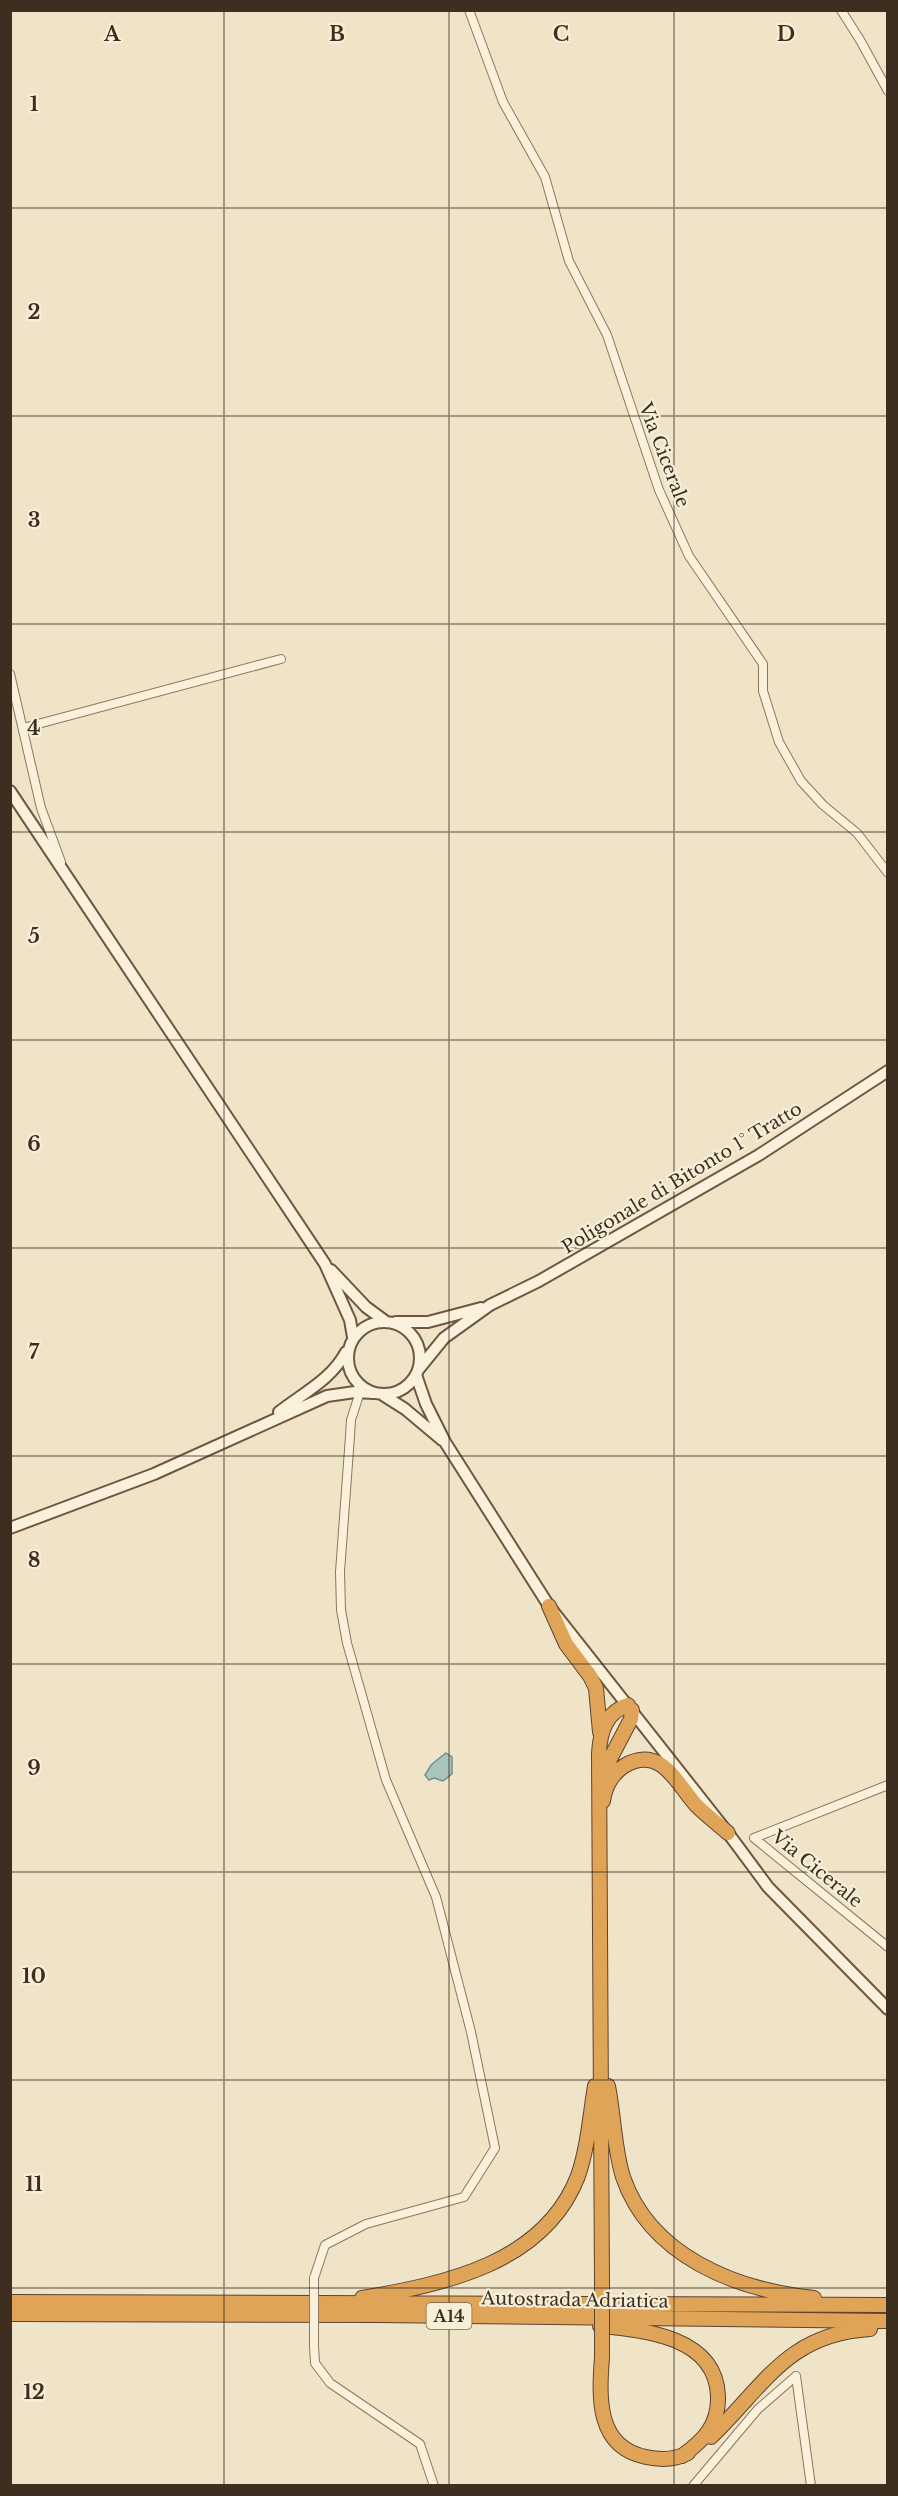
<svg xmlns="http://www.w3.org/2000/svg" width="898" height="2496" font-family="'Libre Baskerville',serif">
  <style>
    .water { fill: #a9c4bc; stroke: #6f938a; stroke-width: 1.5 }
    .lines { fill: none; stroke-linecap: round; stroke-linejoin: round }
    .minor-casing { stroke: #8d765c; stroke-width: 10 }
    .secondary-casing { stroke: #6f573f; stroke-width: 14 }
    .motorway-casing { stroke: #5b4430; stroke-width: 16 }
    .minor { stroke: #faf1dc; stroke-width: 8 }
    .secondary { stroke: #faf1dc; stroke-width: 10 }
    .motorway { stroke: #e0a458; stroke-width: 14 }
    .minor-bridge-casing { stroke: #8d765c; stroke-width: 10; stroke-linecap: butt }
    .motorway-bridge-casing { stroke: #5b4430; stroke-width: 16; stroke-linecap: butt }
    .minor-bridge { stroke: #faf1dc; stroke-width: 8 }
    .motorway-bridge { stroke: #e0a458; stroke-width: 14 }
    .grid { fill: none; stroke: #3d2e20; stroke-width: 1.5; stroke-opacity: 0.55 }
    .labels { text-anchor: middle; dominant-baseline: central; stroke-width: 4.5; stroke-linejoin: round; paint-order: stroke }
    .shield { fill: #f7eed8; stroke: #756857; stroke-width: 1.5 }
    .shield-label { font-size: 16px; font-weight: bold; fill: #3d2e20 }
    .street-label { font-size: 18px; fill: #3d2e20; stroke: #f7eed8 }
    .grid-label { font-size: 20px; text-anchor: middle; font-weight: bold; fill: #3d2e20; stroke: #f7eed8; stroke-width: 4.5; stroke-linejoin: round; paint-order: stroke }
  </style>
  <rect width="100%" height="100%" fill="#f0e4c8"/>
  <path class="water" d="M446 1753 452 1757V1774L443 1781 434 1778 429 1780 425 1775 431 1765Z"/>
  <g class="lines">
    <g class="minor-casing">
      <path id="minor" d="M469 10 503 102 545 177 569 261 607 335 659 490 689 556 763 664V691L779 742 801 781 823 805 857 833 888 873
        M841 10 860 40 888 91
        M10 674 41 808 61 862
        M23 728 281 659
        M888 1785 754 1838 888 1947
        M314 2278 325 2245 366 2224 464 2197 495 2148 471 2032 436 1897 386 1780 347 1643 341 1610 340 1572 350 1436 351 1420 360 1392
        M314 2346 315 2363 330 2383 420 2444 434 2486
        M796 2376 811 2486
        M693 2486 758 2409 796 2376"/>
    </g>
    <g class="secondary-casing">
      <path id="secondary" d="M10 791 325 1264 350 1320 353 1337
        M331 1270 366 1307 385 1321
        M348 1358a36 36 0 1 1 72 0a36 36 0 1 1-72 0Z
        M396 1322H428L481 1308
        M418 1370 444 1338 490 1305 539 1281 759 1155 888 1071
        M416 1375 426 1404 445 1442 549 1606 728 1833 768 1887 888 2009
        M383 1395 405 1409 442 1440
        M279 1412C303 1393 331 1380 346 1352
        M10 1528 154 1474 327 1396 355 1392 373 1393"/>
    </g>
    <g class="motorway-casing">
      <path id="motorway" d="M549 1606 566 1644 590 1676 596 1688 600 1732
        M605 1787 610 1759 631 1719 632 1710
        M603 1801C605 1787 612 1774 624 1766 661 1744 677 1784 696 1805 706 1815 718 1824 728 1833
        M608 2086C614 2116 614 2148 623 2177 650 2256 736 2290 814 2298
        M602 2284 599 1753C600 1732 606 1712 628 1705
        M362 2298C444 2284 544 2264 578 2176 588 2147 590 2116 595 2086
        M10 2302 888 2305
        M10 2314 376 2315 888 2321
        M600 2326C645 2330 716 2337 718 2396 719 2425 704 2440 682 2456
        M602 2357C599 2397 596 2447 646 2457 660 2460 675 2460 688 2453
        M711 2437C765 2385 787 2334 870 2329"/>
    </g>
    <use href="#minor" class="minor"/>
    <use href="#secondary" class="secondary"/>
    <use href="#motorway" class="motorway"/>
    <g class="minor-bridge-casing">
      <path id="minor-bridge" d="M314 2278V2346"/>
    </g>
    <g class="motorway-bridge-casing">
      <path id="motorway-bridge" d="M602 2284V2357"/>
    </g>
    <use href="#minor-bridge" class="minor-bridge"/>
    <use href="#motorway-bridge" class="motorway-bridge"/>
  </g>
  <path class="grid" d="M224 10V2486M449 10V2486M674 10V2486M10 208H888M10 416H888M10 624H888M10 832H888M10 1040H888M10 1248H888M10 1456H888M10 1664H888M10 1872H888M10 2080H888M10 2288H888"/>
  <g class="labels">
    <rect class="shield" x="426.5" y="2303" width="45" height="26" rx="4.5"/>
    <g class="shield-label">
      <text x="449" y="2316">A14</text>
    </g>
    <g class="street-label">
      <text transform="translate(664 455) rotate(69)">Via Cicerale</text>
      <text transform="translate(682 1178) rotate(-31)">Poligonale di Bitonto 1° Tratto</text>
      <text transform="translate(817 1869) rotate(39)">Via Cicerale</text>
      <text transform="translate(575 2300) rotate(1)">Autostrada Adriatica</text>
    </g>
  </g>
  <g class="grid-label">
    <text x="112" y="41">A</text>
    <text x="337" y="41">B</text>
    <text x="561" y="41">C</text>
    <text x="786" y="41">D</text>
    <text x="34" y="111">1</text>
    <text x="34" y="319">2</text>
    <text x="34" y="527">3</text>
    <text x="34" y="735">4</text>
    <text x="34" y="943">5</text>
    <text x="34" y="1151">6</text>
    <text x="34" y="1359">7</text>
    <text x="34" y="1567">8</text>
    <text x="34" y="1775">9</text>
    <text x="34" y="1983">10</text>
    <text x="34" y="2191">11</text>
    <text x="34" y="2399">12</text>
  </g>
  <rect width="898" height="2496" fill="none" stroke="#3d2e20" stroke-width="24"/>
</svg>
